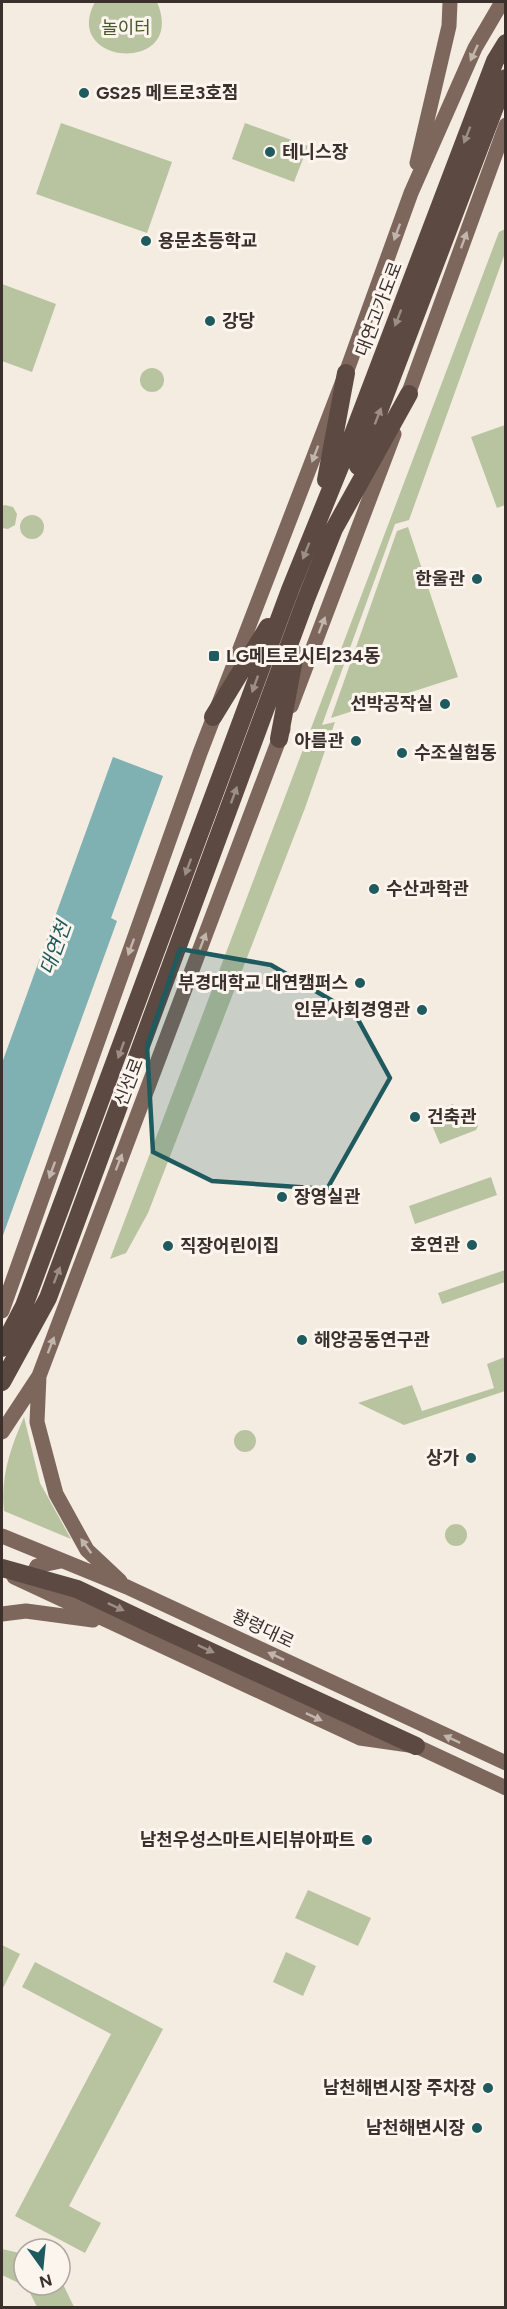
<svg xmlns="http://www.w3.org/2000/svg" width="507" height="2309" font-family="Figtree,'Noto Sans KR',sans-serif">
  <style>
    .green { fill: #b8c4a0 }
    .water { fill: #7fb0b2 }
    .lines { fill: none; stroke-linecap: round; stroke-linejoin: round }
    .major { stroke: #7d675c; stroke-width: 15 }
    .highway { stroke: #5c4a42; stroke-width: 18 }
    .highway-bridge { stroke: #5c4a42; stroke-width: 18 }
    .oneway { fill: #c2b5ac }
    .oneway2 { fill: #9c8e87 }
    .marked { fill: #1f5a5e; fill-opacity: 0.2; stroke: #1f5a5e; stroke-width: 4.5; stroke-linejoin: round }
    .poi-dot { fill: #1f5a5e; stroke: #fbf5ee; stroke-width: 2 }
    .labels { text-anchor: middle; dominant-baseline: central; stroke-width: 6; stroke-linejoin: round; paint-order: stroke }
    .park-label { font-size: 18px; fill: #4a5a2e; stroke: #fbf5ee }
    .poi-label { font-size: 18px; font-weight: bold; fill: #3b302b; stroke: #fbf5ee; text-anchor: start }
    .street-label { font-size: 18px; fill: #3b302b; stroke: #fbf5ee }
    .water-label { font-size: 20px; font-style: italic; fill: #1f5a5e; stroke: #fbf5ee }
  </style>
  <rect width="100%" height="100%" fill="#f4ebe1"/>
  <path class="green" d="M95 2H157C188 75 60 66 95 2Z
    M61 123 172 162 147 233 36 194Z
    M245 123 308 146 294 182 232 159Z
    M505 229V253L409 520 395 524 322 725 335 722 305 808 148 1213 126 1253 110 1259 499 232Z
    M2 284 56 304 32 372 2 361Z
    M140 380a12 12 0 1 1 24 0a12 12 0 1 1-24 0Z
    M505 425V505L497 508 471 437Z
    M5 505 13 507 17 514 15 525 8 529 2 528V506Z
    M20 527a12 12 0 1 1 24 0a12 12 0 1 1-24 0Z
    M408 527 458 677 331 718 397 531Z
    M453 1104 455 1108 470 1116 474 1115 478 1126 476 1130 440 1144 428 1116 430 1112Z
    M491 1177 497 1195 415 1224 409 1206Z
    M505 1270V1282L442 1304 438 1293Z
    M505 1357V1391L404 1425 358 1403 412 1385 422 1411 494 1388 487 1364Z
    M24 1417 40 1483 71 1539 4 1511C0 1477 11 1447 24 1417Z
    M234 1441a11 11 0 1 1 22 0a11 11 0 1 1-22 0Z
    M445 1535a11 11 0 1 1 22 0a11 11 0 1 1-22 0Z
    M308 1890 371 1918 358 1946 295 1918Z
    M2 1945 20 1954 3 1988H2Z
    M286 1952 316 1966 303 1996 273 1982Z
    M35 1962 163 2029 69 2206 101 2223 85 2253 15 2216 111 2034 22 1987Z
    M2 2249 24 2254V2285H60V2278L74 2307H37L27 2287 2 2275Z"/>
  <path class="water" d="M113 757 163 776 111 918 117 921 2 1238V1063Z"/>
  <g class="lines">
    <path class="major" d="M417 163 449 26 450 2
      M405 403 506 125
      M291 706 394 434
      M2 1311 200 753 346 373 411 193 475 48 502 2
      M39 1376 37 1422 56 1494 87 1550 120 1581
      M2 1432 39 1376 283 729
      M2 1536 127 1587 506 1763
      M14 1577 360 1738 416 1746 506 1788
      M40 1586 33 1574 37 1566 61 1561
      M2 1614 26 1611 93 1620"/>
    <path class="highway" d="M358 466 506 78
      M326 480 346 373
      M213 717 268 627
      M279 739 295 654
      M2 1348 24 1306 290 590 352 437 495 61 506 43
      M2 1382 48 1298 306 599 334 529 409 394
      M153 1625 416 1746"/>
    <path class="highway-bridge" d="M2 1568 77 1589 153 1625"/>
  </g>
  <defs><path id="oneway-solid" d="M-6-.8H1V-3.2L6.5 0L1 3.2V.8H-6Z" transform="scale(1.5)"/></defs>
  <g class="oneway">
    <use href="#oneway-solid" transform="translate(474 53) rotate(115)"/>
    <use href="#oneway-solid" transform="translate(397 232) rotate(110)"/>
    <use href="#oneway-solid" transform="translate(464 240) rotate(-70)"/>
    <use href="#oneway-solid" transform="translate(315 454) rotate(111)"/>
    <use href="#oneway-solid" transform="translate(322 625) rotate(-69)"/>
    <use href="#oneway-solid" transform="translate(203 941) rotate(-69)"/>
    <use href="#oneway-solid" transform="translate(131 947) rotate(110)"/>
    <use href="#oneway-solid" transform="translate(119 1162) rotate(-69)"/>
    <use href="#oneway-solid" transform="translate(52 1170) rotate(110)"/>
    <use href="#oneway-solid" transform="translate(51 1345) rotate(-69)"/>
    <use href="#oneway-solid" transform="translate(86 1546) rotate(-126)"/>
    <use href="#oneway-solid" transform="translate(276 1656) rotate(-155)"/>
    <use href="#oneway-solid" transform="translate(314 1717) rotate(25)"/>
    <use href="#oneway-solid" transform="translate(452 1739) rotate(-155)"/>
  </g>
  <g class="oneway2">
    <use href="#oneway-solid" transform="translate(467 135) rotate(111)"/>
    <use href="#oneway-solid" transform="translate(398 318) rotate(111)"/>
    <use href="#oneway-solid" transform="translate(378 416) rotate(-69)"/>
    <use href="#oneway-solid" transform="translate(306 551) rotate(112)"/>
    <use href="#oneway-solid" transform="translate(255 684) rotate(110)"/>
    <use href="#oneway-solid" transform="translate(234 795) rotate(-70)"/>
    <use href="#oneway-solid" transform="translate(188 867) rotate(110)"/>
    <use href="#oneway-solid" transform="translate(121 1050) rotate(110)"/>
    <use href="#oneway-solid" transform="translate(57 1275) rotate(-69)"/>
    <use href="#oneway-solid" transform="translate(116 1607) rotate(25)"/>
    <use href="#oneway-solid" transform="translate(206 1649) rotate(25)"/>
  </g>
  <path class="marked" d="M180 949 271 965 355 1014 390 1078 327 1189 212 1181 153 1152 147 1046Z"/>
  <g class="poi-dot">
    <circle cx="84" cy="93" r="6"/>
    <circle cx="270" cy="152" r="6"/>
    <circle cx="146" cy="241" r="6"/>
    <circle cx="210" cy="321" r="6"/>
    <circle cx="477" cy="579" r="6"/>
    <rect x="208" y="650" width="12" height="12" rx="3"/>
    <circle cx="445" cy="704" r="6"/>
    <circle cx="356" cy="741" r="6"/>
    <circle cx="402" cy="753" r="6"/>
    <circle cx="374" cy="889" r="6"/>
    <circle cx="360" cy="983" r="6"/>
    <circle cx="422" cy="1010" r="6"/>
    <circle cx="415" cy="1117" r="6"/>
    <circle cx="282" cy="1197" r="6"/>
    <circle cx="472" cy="1245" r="6"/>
    <circle cx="168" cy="1246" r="6"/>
    <circle cx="302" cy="1340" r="6"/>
    <circle cx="471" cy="1458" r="6"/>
    <circle cx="367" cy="1840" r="6"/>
    <circle cx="488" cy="2088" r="6"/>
    <circle cx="477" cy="2128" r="6"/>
  </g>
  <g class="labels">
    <g class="park-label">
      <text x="126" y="28">놀이터</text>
    </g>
    <g class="poi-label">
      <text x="96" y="93">GS25 메트로3호점</text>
      <text x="282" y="152">테니스장</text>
      <text x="158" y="241">용문초등학교</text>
      <text x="222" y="321">강당</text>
      <text x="465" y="579" text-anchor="end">한울관</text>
      <text x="226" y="656">LG메트로시티234동</text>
      <text x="433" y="704" text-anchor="end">선박공작실</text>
      <text x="344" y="741" text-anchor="end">아름관</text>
      <text x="414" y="753">수조실험동</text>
      <text x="386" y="889">수산과학관</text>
      <text x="348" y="983" text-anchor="end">부경대학교 대연캠퍼스</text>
      <text x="410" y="1010" text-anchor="end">인문사회경영관</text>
      <text x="427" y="1117">건축관</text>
      <text x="294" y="1197">장영실관</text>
      <text x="460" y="1245" text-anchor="end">호연관</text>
      <text x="180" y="1246">직장어린이집</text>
      <text x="314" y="1340">해양공동연구관</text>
      <text x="459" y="1458" text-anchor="end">상가</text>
      <text x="355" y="1840" text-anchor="end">남천우성스마트시티뷰아파트</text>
      <text x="476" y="2088" text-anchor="end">남천해변시장 주차장</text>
      <text x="465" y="2128" text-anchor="end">남천해변시장</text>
    </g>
    <g class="street-label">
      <text transform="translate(379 309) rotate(-69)">대연고가도로</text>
      <text transform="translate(129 1082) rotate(-69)">신선로</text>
      <text transform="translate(263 1629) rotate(25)">황령대로</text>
    </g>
    <g class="water-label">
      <text transform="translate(55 948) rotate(-70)">대연천</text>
    </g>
  </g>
  <rect width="507" height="2309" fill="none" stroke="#3b302b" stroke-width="6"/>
  <g transform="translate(42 2267) rotate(165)"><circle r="28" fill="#fbf5ee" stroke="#aea6a0" stroke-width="1.5"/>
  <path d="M0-4.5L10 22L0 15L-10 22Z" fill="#1f5a5e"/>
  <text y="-9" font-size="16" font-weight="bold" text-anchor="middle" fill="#3b302b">N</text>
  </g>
</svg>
